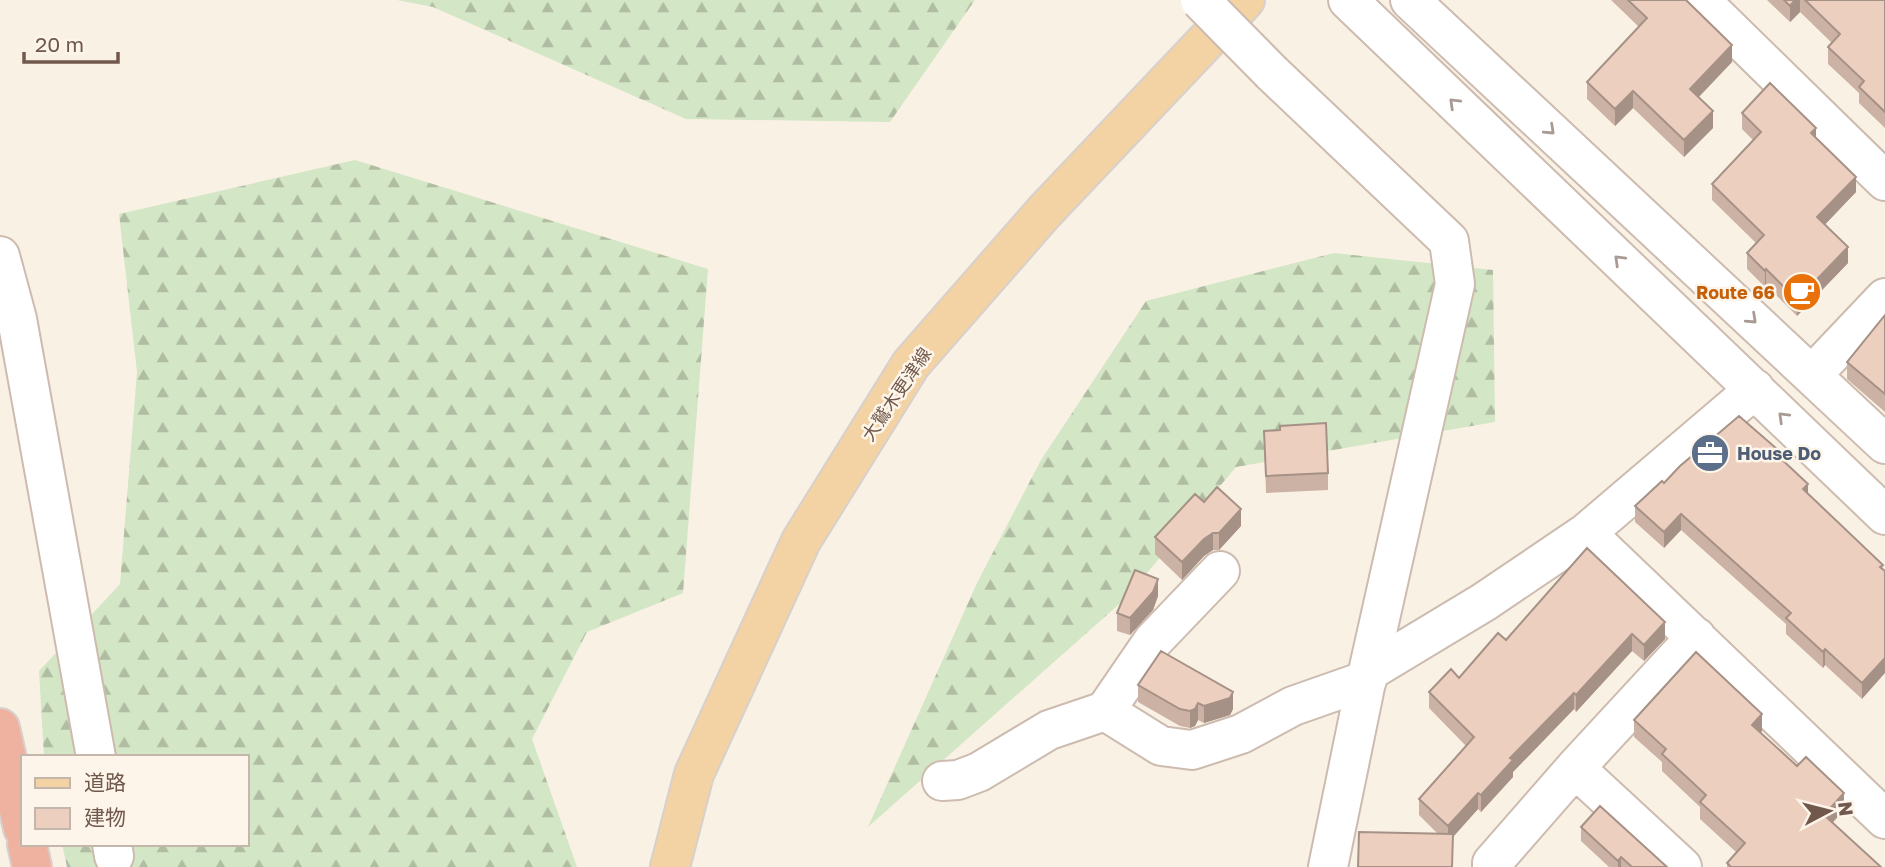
<svg xmlns="http://www.w3.org/2000/svg" width="1885" height="867" font-family="'Golos Text','Noto Sans JP',sans-serif">
  <style>
    .forest { fill: url(#forest-firs) }
    .lines { fill: none; stroke-linecap: round; stroke-linejoin: round }
    .minor-casing { stroke: #cdbbaf; stroke-width: 42 }
    .major-casing { stroke: #d7d0cd; stroke-width: 42 }
    .highway-casing { stroke: #d7d0cd; stroke-width: 42 }
    .minor { stroke: #fff; stroke-width: 38 }
    .major { stroke: #f3d2a3; stroke-width: 38 }
    .highway { stroke: #efb2a1; stroke-width: 38 }
    .minor-bridge-casing { stroke: #cdbbaf; stroke-width: 42; stroke-linecap: butt }
    .minor-bridge { stroke: #fff; stroke-width: 38 }
    .wall { fill: #ccb2a4 }
    .shaded-wall { fill: #a69186 }
    .building { fill: #edcfbf; stroke: #a69186; stroke-width: 2 }
    .oneway { stroke: #a99b94 }
    .labels { text-anchor: middle; dominant-baseline: central; stroke-width: 5; stroke-linejoin: round; paint-order: stroke }
    .food-label { font-size: 18px; font-weight: bold; fill: #c56008; stroke: #fdf5ea; text-anchor: end }
    .street-label { font-size: 18px; fill: #70584c; stroke: #fdf5ea }
    .service-label { font-size: 18px; font-weight: bold; fill: #4e5e75; stroke: #fdf5ea; text-anchor: start }
  </style>
  <defs>
    <pattern id="forest-firs" width="22" height="20" patternUnits="userSpaceOnUse" patternTransform="scale(1.75)"><rect width="22" height="20" fill="#d3e6c5"/><path d="M5 1l3.5 6h-7zM16 11l3.5 6h-7z" fill="#b0bda2"/></pattern>
  </defs>
  <rect width="100%" height="100%" fill="#faf1e5"/>
  <path class="forest" d="M397 0H975L890 122 686 119 433 7Z
    M355 160 708 269 683 593 587 632 532 739 577 867H67L62 844H247V757H44L39 671 120 584 137 372 119 214Z
    M1334 253 1493 270 1495 422 1236 467 1126 598 868 827 977 583 1041 460 1146 301Z"/>
  <g class="lines">
    <g class="minor-casing">
      <path id="minor" d="M1348 0 1885 515
        M1410 0 1885 444
        M1700 0 1885 181
        M1272 73 1449 241 1455 284 1368 672 1328 867
        M0 256 17 319 96 757
        M1812 375 1885 298
        M1586 533 1885 819
        M1368 672 1484 602 1586 533 1755 389
        M1105 711 1161 746 1192 750 1241 734 1293 706 1367 680
        M1575 768 1682 867
        M942 781 958 780 979 772 1049 730 1105 711 1153 641 1220 571
        M112 844 114 856
        M1492 867V863L1575 768 1696 637"/>
    </g>
    <g class="major-casing">
      <path id="major" d="M670 867 694 774 801 541 911 364 1045 211 1245 0"/>
    </g>
    <g class="highway-casing">
      <path id="highway" d="M0 728 23 828
        M27 844 32 867"/>
    </g>
    <use href="#minor" class="minor"/>
    <use href="#major" class="major"/>
    <use href="#highway" class="highway"/>
    <g class="minor-bridge-casing">
      <path id="minor-bridge" d="M1200 0 1272 73"/>
    </g>
    <use href="#minor-bridge" class="minor-bridge"/>
  </g>
  <path class="wall" d="M1611 0H1686L1732 62 1699 97 1713 128 1684 157 1633 108 1615 126 1587 99V82L1639 27Z
    M1767 0H1885V128L1859 103V93L1828 64V47L1832 43 1800 12 1790 22Z
    M1742 113 1816 138 1856 192 1825 224 1848 263 1797 316 1766 285 1765 287 1747 269V253L1756 243 1712 200V184L1754 141 1742 129Z
    M1885 315V412L1847 379V362Z
    M1264 431 1328 473V490L1266 493Z
    M1777 455 1808 494 1883 565 1862 699 1825 665 1823 668 1786 634V624L1681 530 1664 548 1635 522V506L1664 483Z
    M1241 526 1219 550H1213L1204 556 1182 580 1155 554V537Z
    M1587 548 1665 639 1644 661 1632 651 1576 712 1574 709 1513 772V777L1481 812 1478 809 1453 837 1438 834 1419 815V799L1466 746 1429 708V692L1459 678 1506 640Z
    M1158 596 1153 610 1130 635 1117 631V613Z
    M1138 685 1233 709 1230 715 1204 723 1198 720 1195 726 1190 728 1180 726 1138 702Z
    M1634 720 1762 731 1760 733 1844 810 1833 822 1881 867H1727V863L1736 852 1700 819V807L1662 771V762L1634 737Z
    M1581 827 1667 867H1609L1581 841Z"/>
  <path class="shaded-wall" d="M1795 0H1800V12L1790 22V6Z
    M1732 45V62L1690 106V89Z
    M1633 91V108L1615 126V109Z
    M1713 111V128L1684 157V140Z
    M1816 128V144L1811 133Z
    M1856 177V192L1817 233V217Z
    M1848 247V263L1797 316V300Z
    M1766 269V285L1765 287V271Z
    M1808 484V500L1803 489Z
    M1241 509V526L1219 550V533Z
    M1681 514V530L1664 548V532Z
    M1213 533V550L1204 556 1182 580V562L1204 539Z
    M1158 579V596L1153 610 1130 635V618Z
    M1665 622V639L1644 661V645Z
    M1632 634V651L1576 712V695Z
    M1825 649V665L1823 668V652Z
    M1885 658V673L1862 699V683Z
    M1233 692V709L1230 715 1204 723V706Z
    M1574 693V709L1513 772V777L1481 812V795L1510 758Z
    M1198 703V720L1195 726 1190 728V711Z
    M1762 714V731L1752 742V725Z
    M1478 793V809L1453 837 1452 867 1448 842V826Z
    M1844 793V810L1824 832V815Z
    M1621 857V867H1618V861Z"/>
  <path class="building" d="M1628 0H1686L1732 45 1690 89 1713 111 1684 140 1633 91 1615 109 1587 82 1647 18Z
    M1784 0H1795L1790 6Z
    M1805 0H1885V112L1859 87 1864 81 1828 47 1840 34Z
    M1770 83 1816 128 1811 133 1856 177 1817 217 1848 247 1797 300 1766 269 1765 271 1747 253 1764 235 1712 184 1761 132 1742 113Z
    M1885 315V394L1847 362Z
    M1739 416 1777 449 1774 452 1808 484 1803 489 1883 565 1880 567 1885 571V658L1862 683 1825 649 1823 652 1786 618 1791 613 1681 514 1664 532 1635 506 1662 481 1664 483 1680 466Z
    M1326 423 1328 473 1266 476 1264 431 1280 430V426Z
    M1217 487 1241 509 1219 533H1213L1204 539 1182 562 1155 537 1195 494 1204 502Z
    M1587 548 1665 622 1644 645 1632 634 1576 695 1574 693 1510 758 1513 760 1481 795 1478 793 1448 826 1419 799 1474 737 1429 692 1451 669 1459 678 1498 633 1506 640Z
    M1135 570 1158 579 1153 592 1130 618 1117 613Z
    M1161 651 1233 692 1230 698 1204 706 1198 703 1195 709 1190 711 1180 709 1138 685Z
    M1696 652 1762 714 1752 725 1797 766 1806 757 1844 793 1824 815 1881 867H1731L1727 863 1745 843 1700 802 1706 795 1662 754 1666 749 1634 720Z
    M1600 806 1667 867H1632L1621 857 1618 861 1581 827Z
    M1359 832 1453 834 1452 867H1358Z"/>
  <defs><path id="oneway-chevron" d="M-2-3.5L2.5 0L-2 3.5" fill="none" stroke-width="1.6" stroke-linecap="round" stroke-linejoin="round" transform="scale(1.75)"/></defs>
  <g class="oneway">
    <use href="#oneway-chevron" transform="translate(1454 103) rotate(-136)"/>
    <use href="#oneway-chevron" transform="translate(1550 130) rotate(43)"/>
    <use href="#oneway-chevron" transform="translate(1619 260) rotate(-136)"/>
    <use href="#oneway-chevron" transform="translate(1752 319) rotate(43)"/>
    <use href="#oneway-chevron" transform="translate(1783 417) rotate(-136)"/>
  </g>
  <defs>
    <g id="cafe-disc" transform="scale(2.0125)"><circle r="9.5" fill="#e8710a" stroke="#fdf5ea"/><path d="M-5.5-4.5H6V0H3Q3 3.5 0 3.5H-2.5Q-5.5 3.5-5.5 0ZM3-3.2v2h1.7v-2ZM-6 4.5H4V6H-6Z" fill="#fff"/></g>
    <g id="office-disc" transform="scale(2.0125)"><circle r="9.5" fill="#5c6f8a" stroke="#fdf5ea"/><path d="M-6-3h4V-5.5h4V-3h4V5H-6ZM-1-4.5V-3h2v-1.5ZM-6 0V1H6V0Z" fill="#fff"/></g>
  </defs>
  <g fill-rule="evenodd">
    <use href="#cafe-disc" x="1802" y="292"/>
    <use href="#office-disc" x="1710" y="453"/>
  </g>
  <g class="labels">
    <g class="food-label">
      <text x="1775" y="292">Route 66</text>
    </g>
    <g class="street-label">
      <text transform="translate(896 394) rotate(-56)">大鷲木更津線</text>
    </g>
    <g class="service-label">
      <text x="1737" y="453">House Do</text>
    </g>
  </g>
  <rect x="21" y="755" width="228" height="91" fill="#fdf5ea" stroke="#c5b6ab" stroke-width="2"/>
  <rect x="35" y="778" width="35" height="10" fill="#f3d2a3" stroke="#c5b6ab" stroke-width="2"/>
  <text x="84" y="790" font-size="21" fill="#70584c">道路</text>
  <rect x="35" y="808" width="35" height="21" fill="#edcfbf" stroke="#c5b6ab" stroke-width="2"/>
  <text x="84" y="825" font-size="21" fill="#70584c">建物</text>
  <g transform="translate(1829 811) rotate(83)" stroke="#fdf5ea" stroke-width="5" paint-order="stroke">
  <path d="M0-5L12 26L0 18L-12 26Z" fill="#70584c"/>
  <text y="-10" font-size="19" font-weight="bold" text-anchor="middle" fill="#70584c">N</text>
  </g>
  <path d="M24 52v10h94v-10" fill="none" stroke="#70584c" stroke-width="3.5"/>
  <text x="35" y="52" font-size="21" fill="#70584c" stroke="#fdf5ea" stroke-width="5" paint-order="stroke">20 m</text>
</svg>
